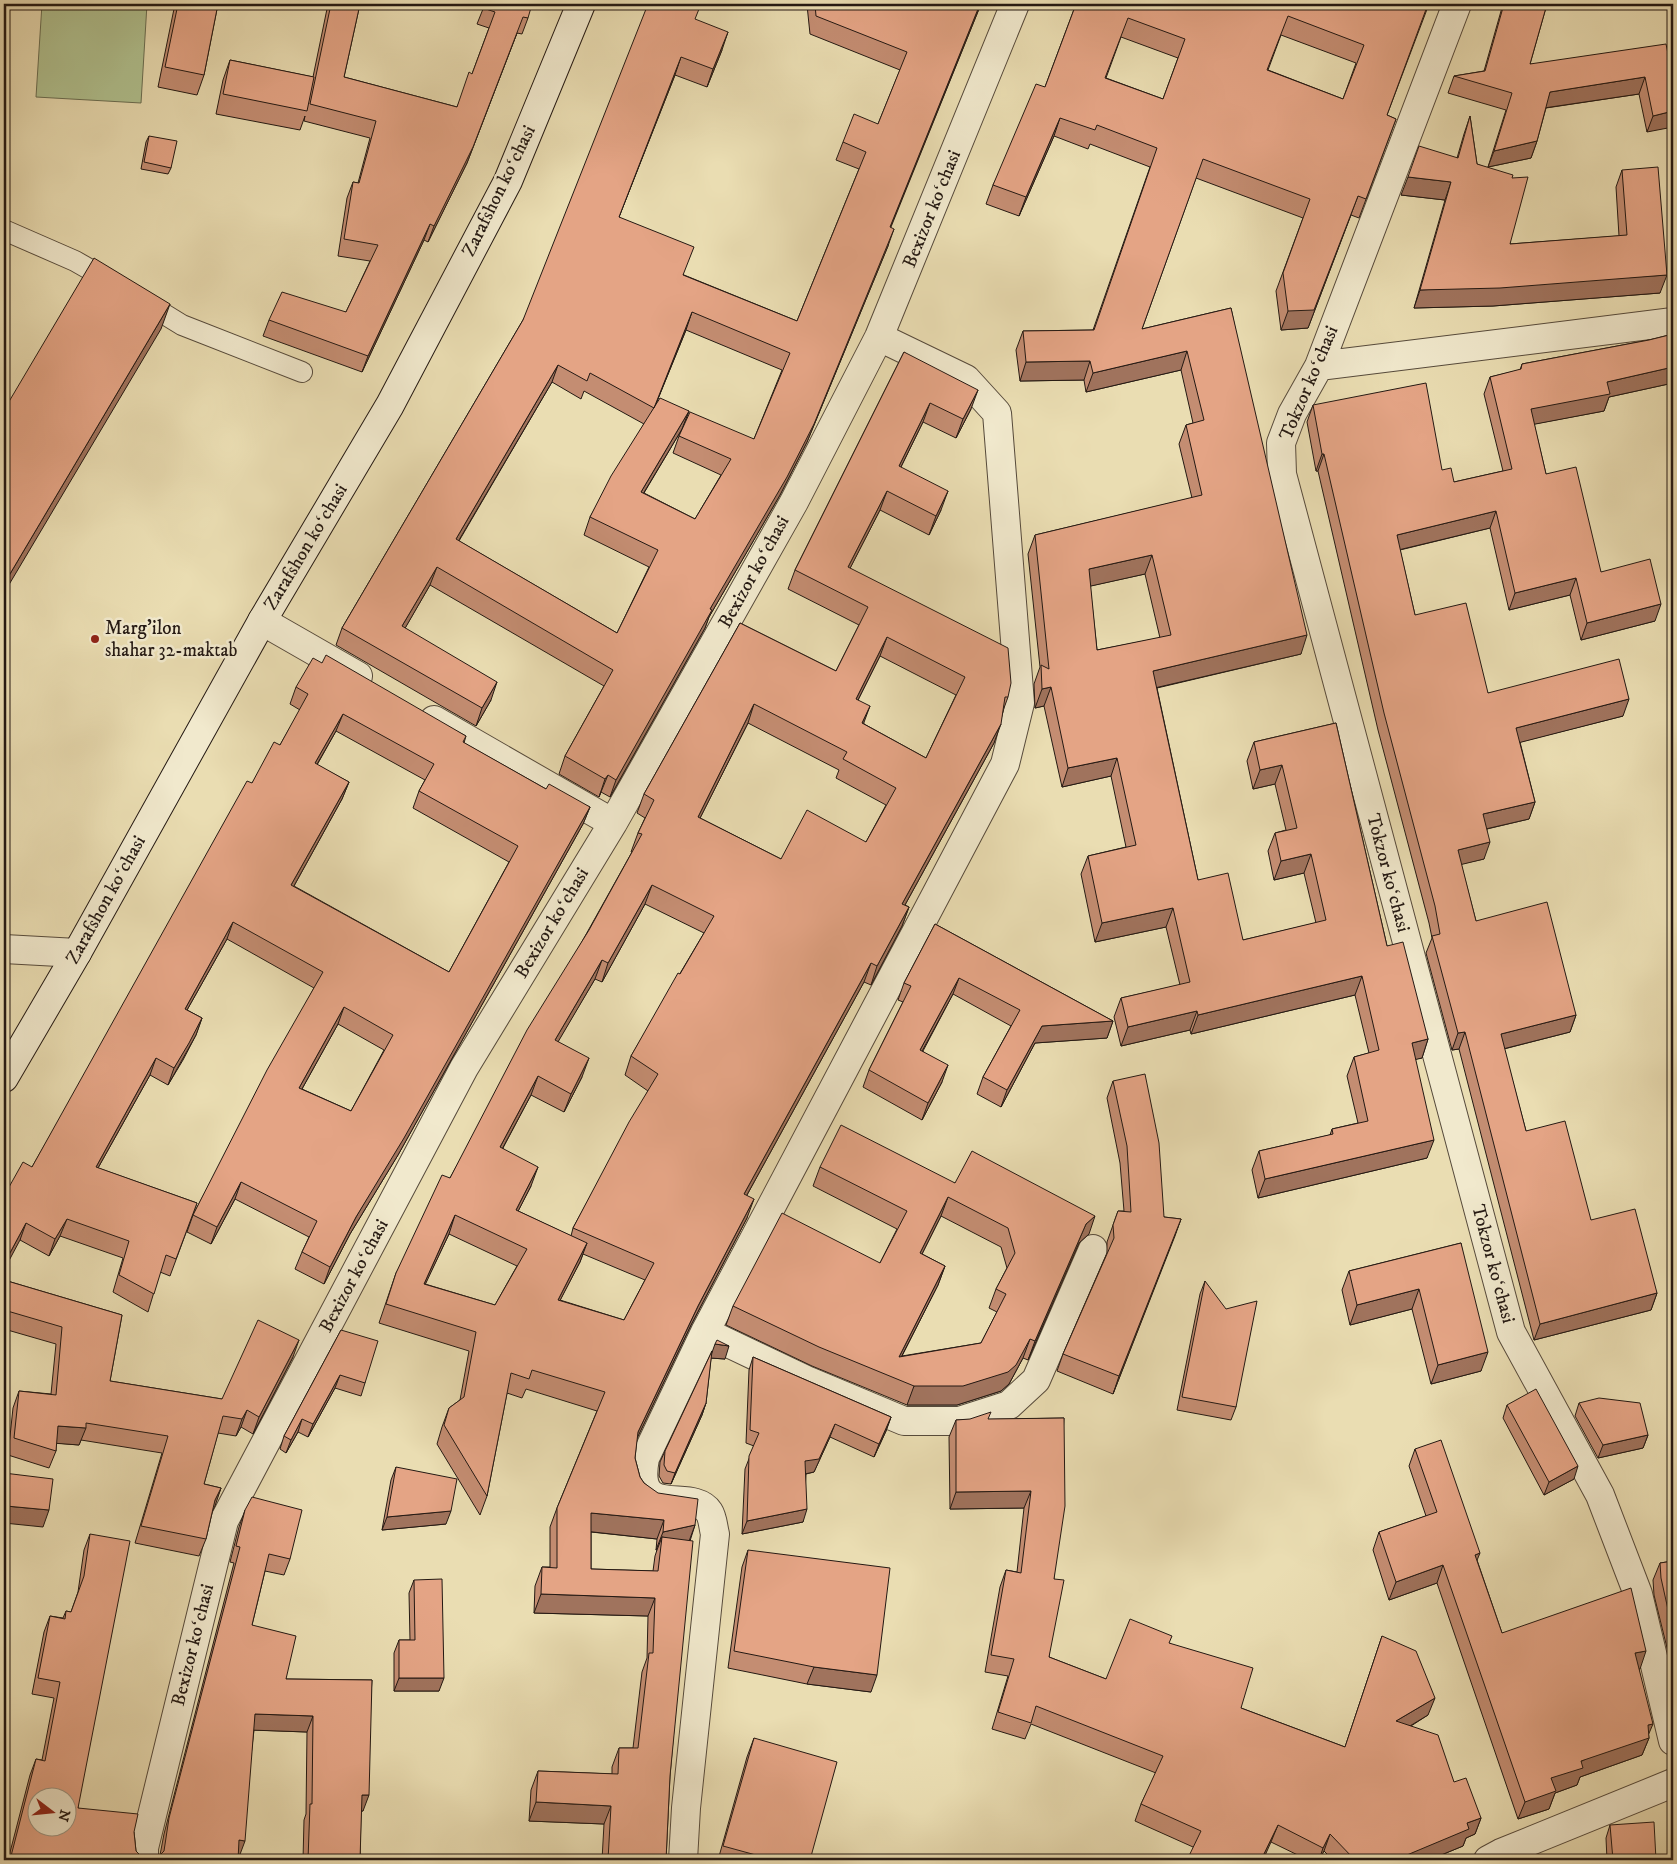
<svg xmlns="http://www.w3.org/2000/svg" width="1677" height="1864" font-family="'IM FELL DW Pica',serif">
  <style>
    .green { fill: #b1c290; stroke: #6a6e52 }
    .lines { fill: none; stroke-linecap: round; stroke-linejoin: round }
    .lane-casing { stroke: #564a3b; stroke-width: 22 }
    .street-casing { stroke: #564a3b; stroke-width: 30 }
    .secondary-casing { stroke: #241913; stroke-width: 30 }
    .lane { stroke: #f1e9cd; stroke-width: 20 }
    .street { stroke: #f1e9cd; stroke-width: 28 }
    .secondary { stroke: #f1e9cd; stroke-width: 28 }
    .wall { fill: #c48d72; stroke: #241913; fill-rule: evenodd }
    .shaded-wall { fill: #a0735d; stroke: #241913 }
    .building { fill: #e4a485; stroke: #241913; fill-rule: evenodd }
    .poi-dot { fill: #8f2418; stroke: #f1e9cd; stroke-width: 2 }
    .labels { text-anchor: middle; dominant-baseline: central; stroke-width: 5; stroke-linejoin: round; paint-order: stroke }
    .street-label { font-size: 19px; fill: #241913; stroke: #f1e9cd }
    .poi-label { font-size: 19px; fill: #241913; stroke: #f1e9cd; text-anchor: start }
  </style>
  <rect width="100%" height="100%" fill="#eaddb2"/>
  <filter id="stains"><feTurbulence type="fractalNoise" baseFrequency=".004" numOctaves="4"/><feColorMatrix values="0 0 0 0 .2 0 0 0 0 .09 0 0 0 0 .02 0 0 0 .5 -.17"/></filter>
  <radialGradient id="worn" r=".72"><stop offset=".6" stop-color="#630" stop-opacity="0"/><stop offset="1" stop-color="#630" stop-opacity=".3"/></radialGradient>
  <path class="green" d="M42 4H147L141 103 36 97Z"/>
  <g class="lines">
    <g class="lane-casing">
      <path id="lane" d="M4 230 75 261 110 281
        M143 301 182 325 302 372"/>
    </g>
    <g class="street-casing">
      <path id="street" d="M1457 4 1319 366 1292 414 1281 443 1282 474 1511 1332 1600 1495 1638 1594 1673 1741
        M1319 366 1673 322
        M262 621 358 676
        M434 720 613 823
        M4 949 77 953
        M705 1332 806 1380 904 1421H959L1009 1405 1036 1380 1093 1249
        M144 1860V1848L224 1521 464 1068 613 823 794 502 879 337 1015 4
        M683 1860 686 1808 715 1534C713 1527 713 1518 709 1512 692 1486 633 1523 645 1458L705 1332 1005 764 1020 703 997 413 966 379 879 337
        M1488 1860 1501 1853 1673 1783"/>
    </g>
    <g class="secondary-casing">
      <path id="secondary" d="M4 1078 77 953 262 621 390 405 508 181 581 4"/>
    </g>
    <use href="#lane" class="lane"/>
    <use href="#street" class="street"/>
    <use href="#secondary" class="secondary"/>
  </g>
  <path class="wall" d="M175 4H218L204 75 197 95 158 87Z
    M328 4H360L344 77 457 107 472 74 489 28 477 24 485 4 528 18 522 34 517 33 467 163 428 242 424 240 362 372 263 336 269 320 346 312 370 261 338 256 347 198 353 182 358 183 370 138 304 121 305 116 300 130 216 114 223 80 230 60 313 77Z
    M804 4H981L891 227 888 246 807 442 780 495 709 617 705 628 610 797 601 792 599 797 559 774 565 756 604 686 430 585 405 628 491 700 476 726 336 645 342 628 523 320 696 20 722 50 707 87 675 75 619 217 684 275 797 321 859 169 836 160 843 142 878 124 900 70 810 34 807 5ZM686 330 782 370 754 439 679 436 673 453 721 475 695 519 644 493 682 429 689 411 655 406ZM552 382 581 399 584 391 644 424 590 517 584 535 649 567 617 633 459 541Z
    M1076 4H1429L1387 115 1396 119 1359 218 1351 215 1308 328 1281 330 1276 291 1303 218 1196 178 1142 329 1231 308 1301 654 1157 688 1198 880 1243 940 1316 923 1304 873 1274 880 1268 851 1275 833 1286 830 1275 784 1253 789 1247 761 1254 742 1336 723 1387 946 1428 1039 1422 1058 1415 1059 1427 1158 1258 1198 1252 1170 1259 1151 1330 1135 1332 1129 1358 1123 1347 1076 1354 1057 1369 1053 1355 995 1191 1034 1190 1030 1121 1046 1114 1017 1121 998 1180 985 1166 927 1095 942 1081 874 1088 856 1126 847 1111 776 1062 787 1044 706 1035 708 1034 684 1040 667 1028 554 1035 535 1192 498 1179 444 1186 425 1193 423 1181 370 1086 392 1084 380 1020 381 1016 350 1023 331 1093 330 1150 167 1090 144 1088 149 1054 136 1019 216 986 204 993 185 1045 87ZM1281 35 1356 63 1343 99 1268 70ZM1121 37 1178 58 1163 99 1106 78ZM1145 574 1160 638 1097 650 1090 586Z
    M1503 4H1547L1530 64 1673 78 1647 132 1639 94 1546 108 1537 141 1531 158 1488 167 1506 110 1448 93 1454 76 1484 71Z
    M1470 116 1477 164 1512 178 1510 244 1619 236 1616 187 1622 170 1660 293 1493 306 1414 308 1445 200 1401 195 1457 158 1464 134Z
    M149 136 171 168 168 174 141 169 146 142Z
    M1673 334V383L1609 397 1604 411 1534 424 1546 474 1601 572 1655 621 1581 640 1570 595 1509 610 1490 528 1400 550 1415 615 1488 693 1623 716 1520 742 1535 802 1529 819 1487 829 1484 859 1461 864 1476 921 1576 1015 1570 1032 1504 1049 1526 1131 1591 1220 1657 1293 1651 1310 1534 1340 1459 1049 1452 1050 1426 953 1432 938 1429 923 1378 730 1318 471H1316L1307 422 1313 405 1442 470 1454 482 1503 471 1484 394 1490 377 1520 370 1522 364 1649 340Z
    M904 352 971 409 956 438 923 422 901 467 941 510 929 535 880 510 850 568 1008 697 1004 708 994 743 905 905 909 907 902 926 871 985 864 982 747 1195V1218L691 1325 637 1438 635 1458 640 1477 644 1483 695 1525 690 1541 670 1776 666 1860H602L604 1824 529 1821 531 1790 538 1771 612 1774V1767L619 1748H633L642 1672 647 1658 648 1616 534 1613 535 1586 542 1567H550V1527L557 1508 597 1411 526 1389 522 1398 507 1393 487 1496 480 1515 437 1444 442 1427 449 1408 460 1400 469 1351 379 1323 396 1273 450 1178 632 852H631L638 833 645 818 637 813 644 794 740 623 836 671 859 625 788 589 795 570ZM880 656 956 695 926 758 864 724 858 700ZM748 723 839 770 836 778 886 805 866 842 781 859 700 818ZM645 904 704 933 631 1056 625 1075 648 1091 573 1228 571 1236 518 1211 531 1186 503 1148 531 1095 564 1112 582 1077 558 1041 595 979 602 982ZM449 1234 517 1266 495 1305 425 1284ZM583 1254 645 1280 624 1320 560 1300 580 1262ZM591 1532 657 1539 656 1550H657L655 1556 653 1571 591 1569Z
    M322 663 466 736 464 743 546 789 590 807 583 824 398 1155 350 1234 324 1284 295 1269 302 1252 309 1237 235 1199 211 1244 187 1232 193 1215 314 988 227 939 187 1010 202 1018 196 1035 183 1060 168 1085 150 1075 98 1168 197 1203 170 1276 160 1272 148 1312 113 1292 123 1258 60 1236 49 1256 20 1240 32 1167 252 783 280 745 300 710 290 704 296 687ZM336 731 425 780 419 791 413 808 509 862 449 972 294 886 342 799 349 782 317 765ZM338 1024 384 1050 351 1111 302 1089Z
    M935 924 1113 1021 1107 1038 1035 1043 1001 1107 977 1094 983 1077 1011 1026 953 994 923 1051 942 1082 922 1120 863 1087 869 1070 903 1002 898 1000 904 983Z
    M1673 940V975L1669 952Z
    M1113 1081 1164 1217 1181 1219 1113 1394 1057 1371 1063 1354 1107 1253V1242L1118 1211H1124L1120 1163 1107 1098Z
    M820 1167 955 1183 1089 1234 1079 1243 1028 1360 1023 1358 1009 1384 1001 1391 957 1405H907L812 1366 726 1325 733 1306 880 1263 897 1229 813 1186ZM941 1216 1001 1247 1007 1268 996 1289 989 1308 997 1312 981 1343 902 1356 938 1285 945 1266 922 1254Z
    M1461 1243 1481 1371 1431 1384 1412 1309 1350 1325 1342 1290 1349 1271Z
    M4 1280 122 1315 110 1381 222 1399 293 1357 253 1434 241 1427 236 1436 218 1433 204 1484 221 1488 213 1509 206 1539 199 1556 135 1543 162 1453 81 1440 79 1445 56 1443V1451L49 1468 8 1455 13 1408 19 1391 51 1394 56 1344 4 1329Z
    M1205 1281 1236 1407 1231 1420 1177 1410 1200 1294Z
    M341 1330 365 1383 361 1396 335 1388 308 1437 298 1432 286 1453 280 1449 284 1436Z
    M712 1353 725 1359 711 1358 706 1403 702 1415 671 1484 663 1483 659 1476 660 1462 665 1451Z
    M753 1357 891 1417 886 1431 874 1457 830 1437 814 1472 806 1474 803 1522 742 1534 745 1469 754 1446 746 1443 749 1370Z
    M1579 1403 1648 1435 1643 1448 1598 1458 1575 1416Z
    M1507 1405 1574 1479 1544 1495 1503 1418Z
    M1064 1418 1049 1657 1106 1679 1170 1643 1241 1708 1345 1747 1382 1636 1428 1715 1411 1726 1481 1818 1475 1834 1466 1838 1463 1846 1429 1860H1333L1324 1851 1319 1860H1308L1271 1842 1193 1847 1135 1821 1141 1804 1156 1773 1031 1724 1025 1739 992 1729 1008 1676 985 1672 1000 1587 1006 1570 1017 1572 1024 1508 950 1509 949 1437 956 1420Z
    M1415 1449 1477 1560 1502 1633 1640 1669H1639L1649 1738 1642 1755 1580 1777 1577 1785 1555 1793 1549 1809 1518 1819 1437 1583 1389 1600 1373 1550 1379 1532 1426 1516 1409 1466Z
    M396 1467 446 1524 382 1530 391 1480Z
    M245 1510 290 1559 284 1575 265 1571 252 1625 286 1679 372 1680 363 1811H361L360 1860H303L304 1820 306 1814 307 1732 254 1730 239 1857H238V1860H8L30 1775 36 1759 42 1760 54 1698 32 1694 44 1632 50 1616 63 1618 66 1611 71 1612 78 1592 84 1550 90 1534 78 1808 134 1832 136 1851 143 1858 150 1859 158 1857 160 1855 164 1834 234 1563 230 1562 239 1527Z
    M748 1550 871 1692 807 1684 728 1668 742 1567Z
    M1673 1561V1663L1671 1664 1654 1595 1653 1580 1660 1563Z
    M414 1580 439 1691H394V1653L399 1640H410L409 1593Z
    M754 1738 810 1860H718L747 1757Z
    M1610 1825 1656 1860H1607L1606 1838Z"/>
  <path class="shaded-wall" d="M219 4H301L299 8Z
    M980 4H981L883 245 890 227Z
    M728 32 722 50 707 87 713 69Z
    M517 33 467 163 428 242 434 226Z
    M681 57 675 75 612 234 619 217Z
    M1645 77 1639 94 1544 108 1550 92Z
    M1673 111V127L1647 132 1653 116Z
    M1060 118 1054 136 1019 216 1026 197Z
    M1537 141 1531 158 1488 167 1494 151Z
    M1408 177 1451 182 1445 200 1401 195Z
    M1358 196 1308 328 1281 330 1288 311Z
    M430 224 424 240 362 372 368 356Z
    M894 229 888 246 807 442 780 495 709 617 705 628 610 797 616 780 710 609Z
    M1667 275 1660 293 1493 306 1414 308 1420 290Z
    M170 304 161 329 4 593V584Z
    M692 312 686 330 647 426 654 408Z
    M1187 351 1181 370 1086 392 1093 373Z
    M1090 361 1084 380 1020 381 1026 362Z
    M558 365 552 382 449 557 456 539Z
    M1673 367V383L1609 397 1604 411 1525 426 1531 409 1607 382Z
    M978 390 971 409 956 438 963 419Z
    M930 403 923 422 892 485 899 466Z
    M689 411 682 429 634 509 641 492Z
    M1322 454H1324L1318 471H1316Z
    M887 491 880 510 841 586 848 567Z
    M948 491 941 510 929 535 936 516Z
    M1496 511 1490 528 1390 552 1397 535Z
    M1152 555 1145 574 1082 588 1089 569Z
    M437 567 430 585 396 644 402 626Z
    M1576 578 1570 595 1509 610 1515 593Z
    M1661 604 1655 621 1581 640 1587 623Z
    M1307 635 1301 654 1146 690 1153 671Z
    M887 637 880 656 849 718 856 699Z
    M497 682 491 700 476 726 482 708Z
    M1051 687 1044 706 1035 708 1042 689Z
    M1629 699 1623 716 1510 745 1516 728Z
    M754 704 748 723 691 836 698 817Z
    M870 706 863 725 862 723Z
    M343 714 336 731 308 780 315 763Z
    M1001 724 994 743 895 923 902 904Z
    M1117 758 1111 776 1062 787 1068 768Z
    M1282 765 1275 784 1253 789 1260 770Z
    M608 775 601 792 599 797 605 779Z
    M349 782 342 799 285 902 291 885Z
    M1535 802 1529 819 1477 831 1483 814Z
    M590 807 583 824 398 1155 350 1234 324 1284 330 1267 356 1217Z
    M1490 842 1484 859 1451 867 1458 850Z
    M1311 854 1304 873 1274 880 1281 861Z
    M652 885 645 904 602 982 608 963Z
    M909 907 902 926 871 985 877 966Z
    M1173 908 1166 927 1095 942 1102 923Z
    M233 922 227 939 178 1026 185 1009Z
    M602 960 595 979 548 1059 555 1040Z
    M871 963 864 982 737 1213 744 1194Z
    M1362 976 1355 995 1191 1034 1198 1015Z
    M959 978 953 994 914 1066 920 1050Z
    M344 1007 338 1024 293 1105 299 1088Z
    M1197 1011 1190 1030 1121 1046 1128 1027Z
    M1576 1015 1570 1032 1495 1051 1501 1034Z
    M202 1018 196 1035 168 1085 174 1068Z
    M1113 1021 1107 1038 1035 1043 1001 1107 1007 1090 1042 1026Z
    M1465 1032 1459 1049 1452 1050 1458 1033Z
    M1428 1039 1422 1058 1405 1062 1412 1043Z
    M156 1058 150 1075 89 1184 96 1167Z
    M589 1058 582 1077 564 1112 571 1094Z
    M948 1065 942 1082 922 1120 928 1103Z
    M538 1076 531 1095 493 1166 500 1147Z
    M1434 1140 1427 1158 1258 1198 1265 1179Z
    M538 1167 531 1186 509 1229 516 1210Z
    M241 1182 235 1199 211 1244 217 1227Z
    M948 1197 941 1216 913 1272 920 1253Z
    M754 1199 747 1218 691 1325 631 1451 638 1432 698 1306Z
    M455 1215 449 1234 417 1302 424 1284Z
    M1095 1216 1089 1234 1079 1243 1028 1360 1035 1341 1086 1224Z
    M67 1219 60 1236 49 1256 55 1239Z
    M1181 1219 1175 1236 1113 1394 1119 1376Z
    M26 1223 20 1240 4 1270V1264Z
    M587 1243 580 1262 551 1318 558 1300Z
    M945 1266 938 1285 892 1375 899 1357Z
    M1419 1289 1412 1309 1350 1325 1357 1305Z
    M1657 1293 1651 1310 1534 1340 1540 1324Z
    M1030 1339 1023 1358 1009 1384 1001 1391 957 1405H907L914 1386Z
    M299 1340 293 1357 253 1434 259 1417Z
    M715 1344 729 1346 725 1359 710 1358Z
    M1488 1352 1481 1371 1431 1384 1438 1365Z
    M340 1375 335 1388 308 1437 313 1424Z
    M706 1403 702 1415 671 1484 675 1473Z
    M247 1410 241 1427 236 1436 242 1419Z
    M891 1417 886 1431 874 1457 879 1444Z
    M302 1419 298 1432 286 1453 291 1440Z
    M835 1424 830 1437 814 1472 800 1475 805 1461Z
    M58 1426 86 1428 79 1445 52 1443Z
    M1648 1435 1643 1448 1598 1458 1603 1445Z
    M1578 1466 1574 1479 1544 1495 1549 1482Z
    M221 1488 215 1506 209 1517 215 1500Z
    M1031 1491 1024 1508 950 1509 956 1492Z
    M6 1506 49 1510 43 1527 4 1523Z
    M807 1509 803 1522 742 1534 747 1521Z
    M451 1511 446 1524 382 1530 387 1517Z
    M591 1513 664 1520 657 1539 584 1531Z
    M695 1525 688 1544 662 1537 657 1550H656L663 1532Z
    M1480 1553 1473 1570 1475 1555Z
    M1443 1565 1437 1583 1389 1600 1396 1582Z
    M541 1594 655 1598 648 1616 534 1613Z
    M1646 1651 1640 1669 1628 1670 1635 1653Z
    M1673 1657V1663L1671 1664Z
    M814 1667 877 1675 871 1692 807 1684Z
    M399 1678H444L439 1691H394Z
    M1435 1698 1428 1715 1390 1738 1396 1721Z
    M255 1714 313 1716 307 1732 249 1730Z
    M1653 1724 1647 1738H1649L1642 1755 1580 1777 1577 1785 1555 1793 1549 1809 1518 1819 1525 1802 1551 1778 1648 1725Z
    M362 1795H369L363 1811H356Z
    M536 1802 611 1806 604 1824 529 1821Z
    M1481 1818 1475 1834 1466 1838 1463 1846 1429 1860H1395L1467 1823Z
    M1278 1825 1271 1842 1263 1860H1261Z
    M1330 1834 1324 1851 1319 1860 1323 1848Z
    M239 1840 245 1841 239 1857 233 1856Z"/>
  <path class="building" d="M178 4H218L204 75 165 67Z
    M331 4H360L344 77 457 107 469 72 472 74 495 12 483 8 485 4H532L528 18 523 17 473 147 434 226 430 224 368 356 269 320 282 292 346 312 378 245 344 239 353 182 359 183 376 121 310 104Z
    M648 4H701L695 19 728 32 713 69 681 57 619 217 694 247 683 275 797 321 866 152 843 142 854 114 878 124 907 52 816 16 815 4H980L890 227 894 229 814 424 787 477 710 609 712 610 616 780 608 775 605 779 565 756 613 670 437 567 402 626 497 682 482 708 342 628 523 320ZM692 312 790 353 754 439 690 412 679 436 731 459 695 519 641 492 689 411 660 398 611 476 590 517 658 550 617 633 456 539 558 365 587 381 590 373 654 408Z
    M1076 4H1428L1387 115 1396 119 1366 199 1358 196 1314 310 1288 311 1283 273 1310 199 1203 159 1142 329 1231 308 1307 635 1153 671 1198 880 1228 873 1243 940 1326 920 1311 854 1281 861 1275 833 1297 828 1282 765 1260 770 1254 742 1336 723 1387 946 1403 942 1428 1039 1412 1043 1434 1140 1265 1179 1259 1151 1333 1134 1332 1129 1368 1121 1354 1057 1379 1050 1362 976 1198 1015 1197 1011 1128 1027 1121 998 1190 982 1173 908 1102 923 1088 856 1136 845 1117 758 1068 768 1051 687 1042 689 1041 665 1049 669 1035 535 1202 495 1186 425 1204 420 1187 351 1093 373 1090 361 1026 362 1023 331 1094 330 1157 148 1097 125 1095 130 1060 118 1026 197 993 185 1036 84 1045 87ZM1288 16 1364 45 1343 99 1267 70ZM1128 18 1185 39 1163 99 1105 78ZM1152 555 1171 635 1097 650 1089 569Z
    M1504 4H1547L1530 64 1666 44 1673 78V111L1653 116 1645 77 1550 92 1537 141 1494 151 1512 93 1454 76 1485 71Z
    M230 60 314 77 307 111 223 94Z
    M1470 116 1477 164 1513 175 1512 178 1528 177 1510 244 1627 235 1622 170 1658 167 1667 275 1500 288 1420 290 1451 182 1408 177 1419 146 1458 158Z
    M149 136 177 141 171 168 144 162Z
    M94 258 170 304 4 584V410Z
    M1673 334V367L1607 382 1610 394 1531 409 1546 474 1576 467 1601 572 1650 559 1661 604 1587 623 1576 578 1515 593 1496 511 1397 535 1415 615 1466 603 1488 693 1619 659 1629 699 1516 728 1535 802 1483 814 1490 842 1458 850 1476 921 1547 902 1576 1015 1501 1034 1526 1131 1565 1121 1591 1220 1635 1209 1657 1293 1540 1324 1465 1032 1458 1033 1432 936 1440 934 1435 906 1384 713 1324 454H1322L1313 405 1426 383 1442 470 1451 468 1454 482 1512 469 1490 377 1521 369 1522 364 1649 340Z
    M904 352 978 390 963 419 930 403 899 466 948 491 936 516 887 491 848 567 1008 648 1011 683 1008 697H1005L1001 724 902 904 909 907 877 966 871 963 744 1194 754 1199 698 1306 638 1432 635 1458 640 1477 644 1483 658 1493 698 1499 695 1525 663 1532 664 1520 591 1513V1569L658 1571 662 1537 693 1541 670 1776 666 1860H608L611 1806 536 1802 538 1771 618 1774 619 1748H638L649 1653H653L655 1598 541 1594 542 1567 557 1568V1508L605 1392 532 1370 529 1379 511 1373 487 1496 444 1425 449 1408 464 1397 476 1332 386 1304 396 1273 442 1175 450 1178 527 1030 589 930 642 834 638 833 654 800 644 794 740 623 836 671 868 607 795 570ZM887 637 965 677 926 758 862 723 870 706 856 699ZM754 704 847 752 843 759 896 788 866 842 807 810 781 859 698 817ZM652 885 714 916 680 974 678 973 631 1056 658 1074 629 1122 573 1228 654 1263 624 1320 558 1300 587 1243 516 1210 538 1167 500 1147 538 1076 571 1094 589 1058 555 1040 602 960 608 963ZM455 1215 527 1249 495 1305 424 1284Z
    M326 655 466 736 463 742 546 789 549 784 590 807 404 1138 356 1217 330 1267 302 1252 317 1221 241 1182 217 1227 193 1215 267 1070 323 972 233 922 185 1009 202 1018 189 1043 174 1068 156 1058 96 1167 197 1203 176 1259 166 1255 154 1294 119 1275 129 1241 67 1219 55 1239 26 1223 4 1264V1196L23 1162 32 1167 247 781 252 783 274 742 280 745 308 694 296 687 313 658 322 663ZM343 714 434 764 419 791 518 846 449 972 291 885 349 782 315 763ZM344 1007 393 1035 351 1111 299 1088Z
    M935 924 1113 1021 1042 1026 1007 1090 983 1077 1020 1010 959 978 920 1050 948 1065 928 1103 869 1070 911 986 904 983Z
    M1145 1074 1159 1143 1164 1217 1181 1219 1119 1376 1063 1354 1114 1238 1113 1225 1118 1211 1131 1212 1127 1146 1113 1081Z
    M841 1125 955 1183 972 1151 1095 1216 1086 1224 1035 1341 1030 1339 1016 1365 1008 1372 963 1386H914L819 1347 733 1306 782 1213 880 1263 907 1211 820 1167ZM948 1197 1008 1228 1015 1253 996 1289 1006 1294 981 1343 899 1357 945 1266 920 1253Z
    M1461 1243 1488 1352 1438 1365 1419 1289 1357 1305 1349 1271Z
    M4 1280 122 1315 110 1381 222 1399 258 1320 299 1340 259 1417 247 1410 242 1419 223 1416 204 1484 221 1488 215 1500 206 1539 141 1526 168 1436 86 1423V1428L58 1426 56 1451 14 1438 19 1391 56 1395 62 1327 4 1310Z
    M1205 1281 1226 1309 1257 1301 1236 1407 1182 1397Z
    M341 1330 378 1341 365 1383 340 1375 313 1424 302 1419 291 1440 284 1436Z
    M717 1340 729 1346 715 1344Z
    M712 1351 706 1403 675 1473 667 1471 664 1465 665 1451Z
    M753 1357 891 1417 879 1444 835 1424 819 1459 805 1461 807 1509 747 1521 749 1456 759 1433 750 1430Z
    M1536 1389 1578 1466 1549 1482 1507 1405Z
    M1599 1398 1640 1403 1648 1435 1603 1445 1579 1403Z
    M991 1412 988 1419 1064 1418 1065 1506 1054 1579 1064 1580 1049 1657 1106 1679 1130 1619 1172 1636 1169 1643 1253 1668 1241 1708 1345 1747 1382 1636 1416 1651 1435 1698 1396 1721 1438 1735 1454 1782 1466 1778 1481 1818 1467 1823 1469 1829 1395 1860H1355L1330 1834 1323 1848 1278 1825 1261 1860H1187L1201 1831 1141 1804 1163 1756 1036 1706 1031 1723 998 1712 1014 1659 991 1655 1006 1570 1021 1573 1031 1491 956 1492V1420L970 1419Z
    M1441 1440 1480 1553 1475 1555 1502 1633 1631 1588 1646 1651 1635 1653 1653 1724 1648 1725 1649 1738 1581 1761 1583 1768 1551 1778 1556 1791 1525 1802 1443 1565 1396 1582 1379 1532 1437 1512 1415 1449Z
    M396 1467 457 1479 451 1511 387 1517Z
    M4 1473 53 1479 49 1510 6 1506 4 1526Z
    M252 1497 302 1510 290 1559 269 1554 252 1625 296 1636 286 1679 372 1680 369 1795H362L360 1860H308L310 1804H312L313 1716 255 1714 245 1841 239 1840 238 1860H10L36 1759 45 1761 60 1682 38 1678 50 1616 65 1619 66 1611 71 1612 84 1576 90 1534 130 1541 78 1808 138 1814 134 1832 136 1851 143 1858 150 1859 158 1857 164 1851 169 1818 240 1547 236 1546 245 1510ZM38 1796H68V1826H38Z
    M748 1550 890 1568 877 1675 814 1667 734 1651Z
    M1673 1561V1632L1661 1578 1660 1563Z
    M442 1579 444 1678H399V1640H415L414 1580Z
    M4 1608 8 1609 4 1620Z
    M754 1738 837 1762 810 1860H774L723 1846Z
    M1654 1822 1656 1860H1613L1610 1825Z"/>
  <circle class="poi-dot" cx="95" cy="639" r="5"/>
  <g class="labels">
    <g class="street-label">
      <text transform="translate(499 191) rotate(-64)">Zarafshon koʻchasi</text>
      <text transform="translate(932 209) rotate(-68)">Bexizor koʻchasi</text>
      <text transform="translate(1309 383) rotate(-67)">Tokzor koʻchasi</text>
      <text transform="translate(306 547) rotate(-59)">Zarafshon koʻchasi</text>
      <text transform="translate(754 572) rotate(-61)">Bexizor koʻchasi</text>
      <text transform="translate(1388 873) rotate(75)">Tokzor koʻchasi</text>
      <text transform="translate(106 900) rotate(-61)">Zarafshon koʻchasi</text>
      <text transform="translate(552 923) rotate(-59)">Bexizor koʻchasi</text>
      <text transform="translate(1493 1264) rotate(75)">Tokzor koʻchasi</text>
      <text transform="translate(354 1276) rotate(-62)">Bexizor koʻchasi</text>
      <text transform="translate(193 1645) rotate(-76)">Bexizor koʻchasi</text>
    </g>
    <g class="poi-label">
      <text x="105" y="628">Marg'ilon<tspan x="105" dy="22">shahar 32-maktab</tspan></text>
    </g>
  </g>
  <rect width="1677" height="1864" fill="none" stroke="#eaddb2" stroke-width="20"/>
  <rect x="5" y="5" width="1667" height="1854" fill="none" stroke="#241913" stroke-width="2.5"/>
  <rect x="10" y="10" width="1657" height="1844" fill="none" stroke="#241913"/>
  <g transform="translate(52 1812) rotate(106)"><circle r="24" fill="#f1e9cd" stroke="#9f9683"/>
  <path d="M0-4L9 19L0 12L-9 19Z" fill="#8f2418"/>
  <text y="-8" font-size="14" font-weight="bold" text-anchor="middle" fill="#241913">N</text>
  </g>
  <rect width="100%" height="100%" filter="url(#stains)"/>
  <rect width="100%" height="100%" fill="url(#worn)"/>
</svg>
